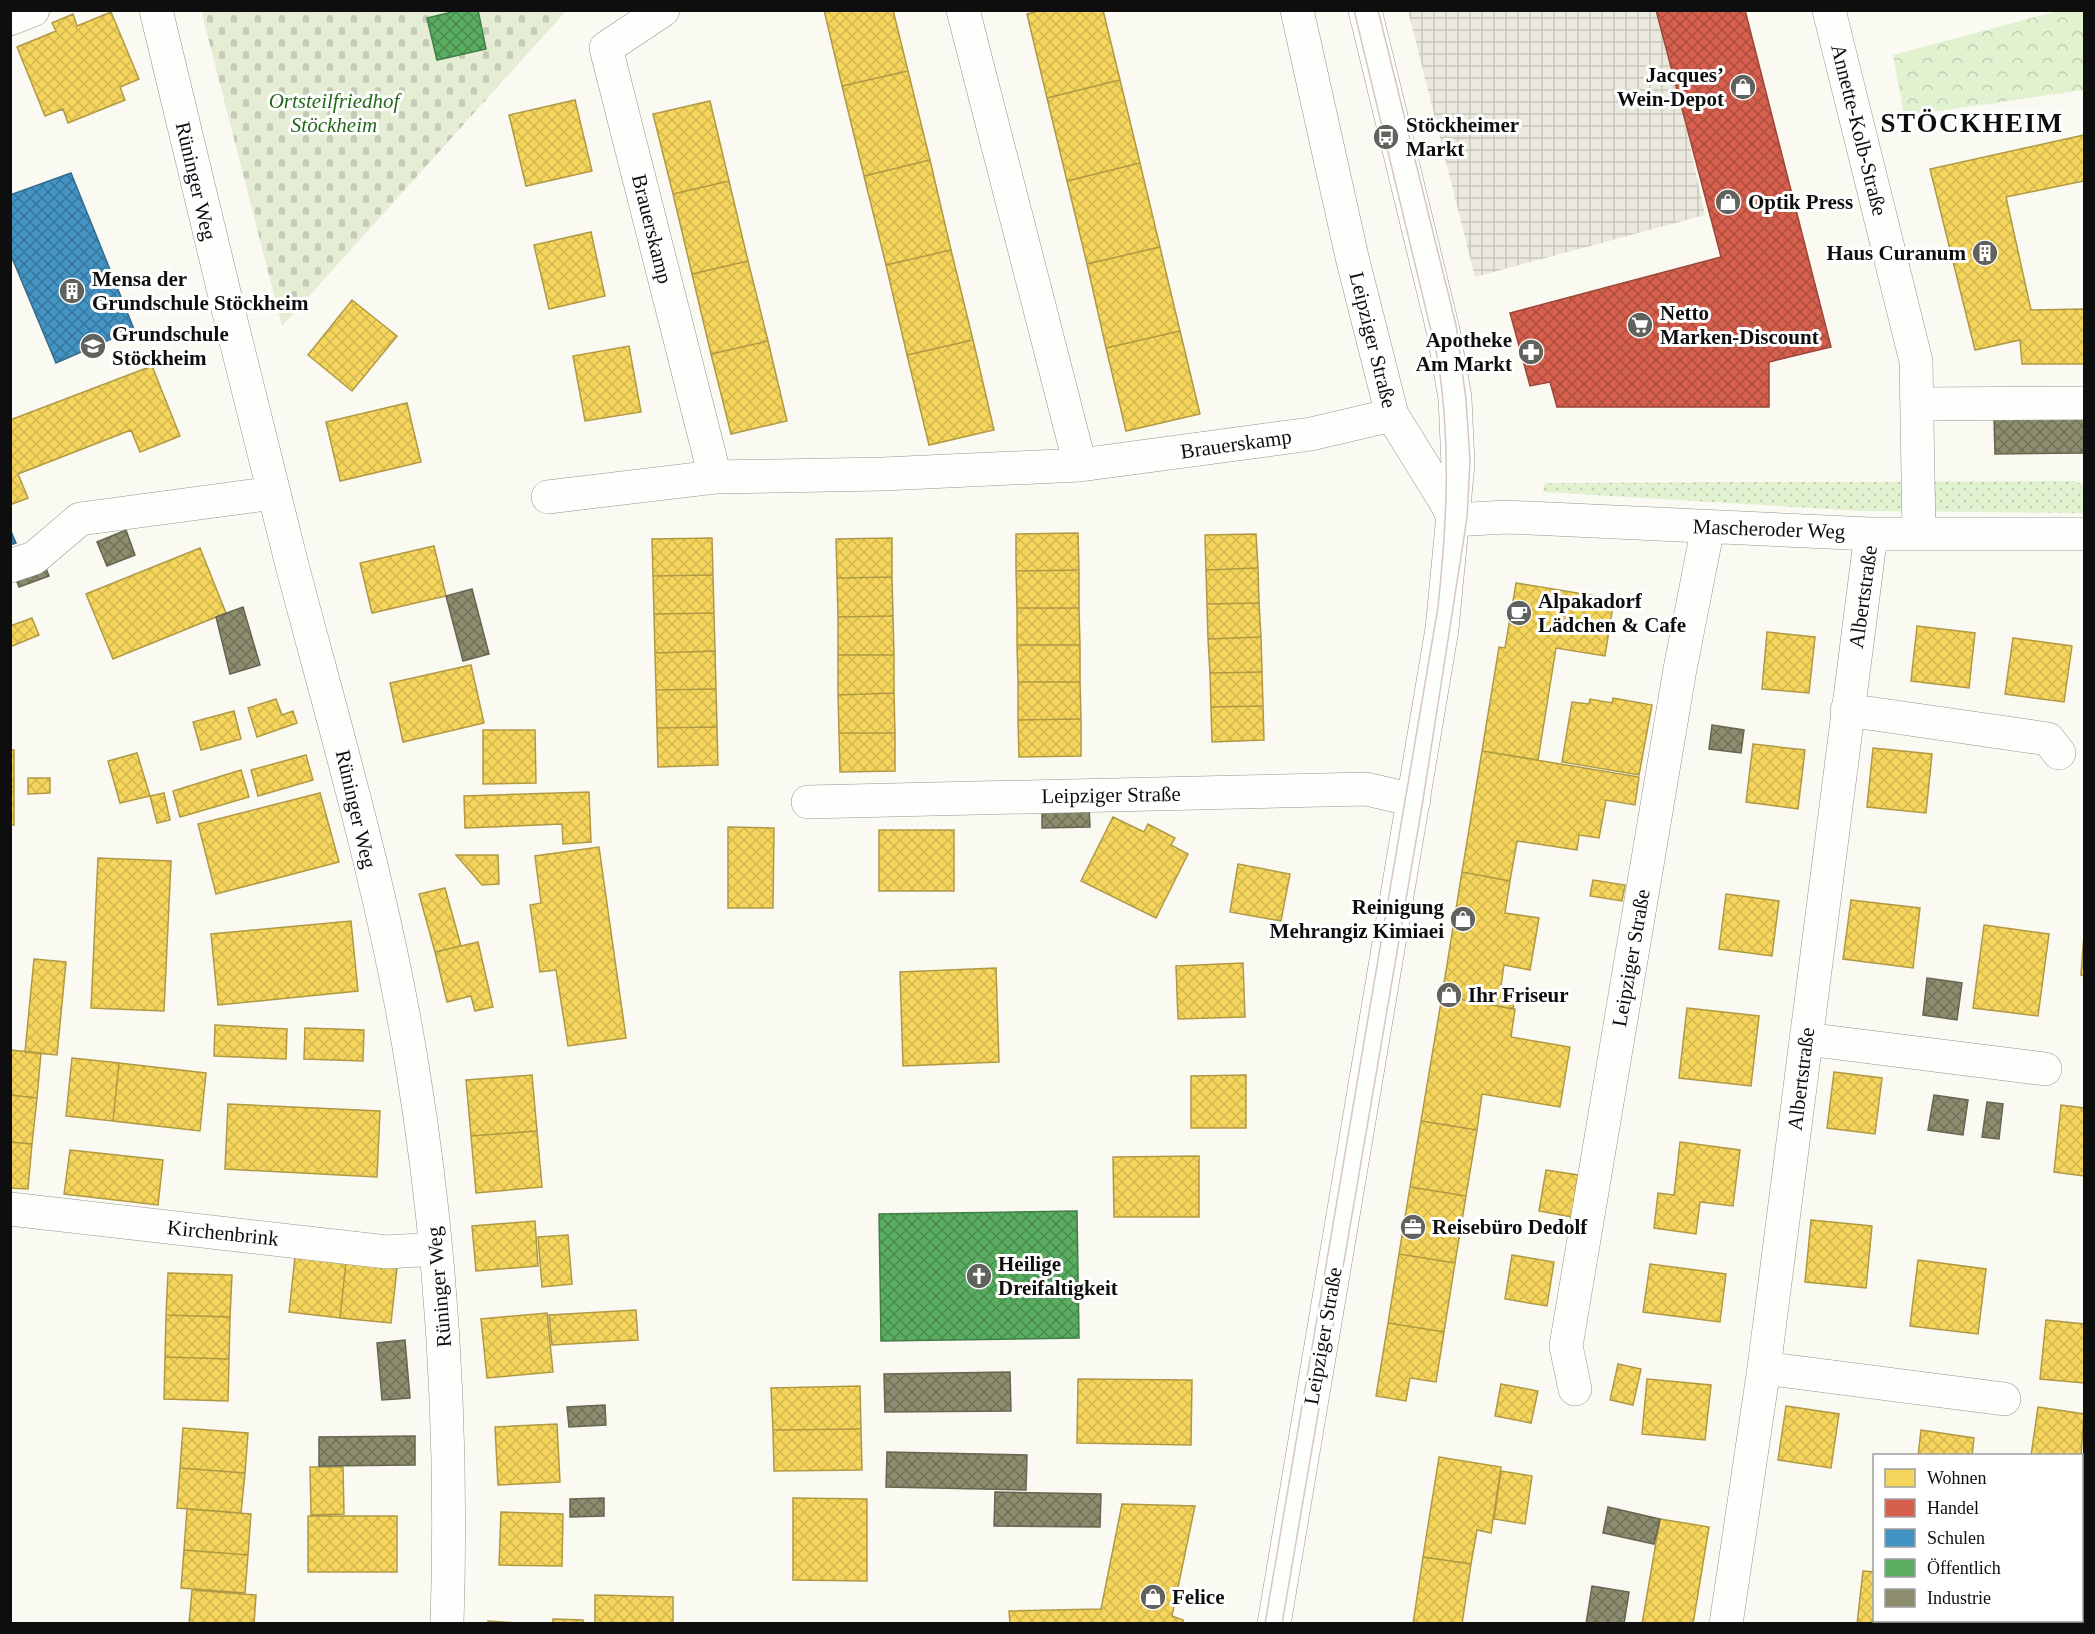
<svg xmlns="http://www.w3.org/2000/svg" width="2095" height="1634" font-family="Georgia,serif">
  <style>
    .grass { fill: url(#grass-dots) }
    .cemetery { fill: url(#cemetery-stones) }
    .park { fill: url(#park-crowns) }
    .plaza { fill: url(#plaza-grid) }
    .homes { fill: url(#homes-cross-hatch); stroke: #b09945; stroke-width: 1.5 }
    .shops { fill: url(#shops-cross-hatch); stroke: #9a473a; stroke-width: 1.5 }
    .schools { fill: url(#schools-cross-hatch); stroke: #336b8d; stroke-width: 1.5 }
    .public { fill: url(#public-cross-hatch); stroke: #437e48; stroke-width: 1.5 }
    .industry { fill: url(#industry-cross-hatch); stroke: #666651; stroke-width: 1.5 }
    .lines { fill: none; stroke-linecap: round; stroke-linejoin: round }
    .minor-casing { stroke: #959491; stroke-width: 34 }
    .minor { stroke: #fefefd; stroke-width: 33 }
    .tram { stroke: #d8c5c3; stroke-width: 1.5 }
    .labels { text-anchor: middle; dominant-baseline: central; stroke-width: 6; stroke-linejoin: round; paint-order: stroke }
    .poi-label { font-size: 21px; font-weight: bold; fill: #0e0e0e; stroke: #fff; text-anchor: start }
    .park-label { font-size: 21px; font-style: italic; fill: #24681b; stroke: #fff }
    .street-label { font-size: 21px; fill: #0e0e0e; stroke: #fff }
    .district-label { font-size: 27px; font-weight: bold; letter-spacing: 1.5px; fill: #0e0e0e; stroke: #fff }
  </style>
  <defs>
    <pattern id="grass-dots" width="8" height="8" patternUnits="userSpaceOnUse" patternTransform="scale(1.5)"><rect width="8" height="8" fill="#e2f2d1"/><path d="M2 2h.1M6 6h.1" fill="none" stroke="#c1ceb2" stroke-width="1.8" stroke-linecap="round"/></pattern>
    <pattern id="cemetery-stones" width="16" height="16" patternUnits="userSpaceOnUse" patternTransform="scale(1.5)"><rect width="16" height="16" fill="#e5edd5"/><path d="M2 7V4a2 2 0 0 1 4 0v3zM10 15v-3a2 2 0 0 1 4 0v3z" fill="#c3cab6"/></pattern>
    <pattern id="park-crowns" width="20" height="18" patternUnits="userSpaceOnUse" patternTransform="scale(1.5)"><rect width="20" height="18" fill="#e2f2d1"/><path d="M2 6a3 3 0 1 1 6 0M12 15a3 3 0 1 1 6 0" fill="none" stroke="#c1ceb2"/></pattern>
    <pattern id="plaza-grid" width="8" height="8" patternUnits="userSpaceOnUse" patternTransform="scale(1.5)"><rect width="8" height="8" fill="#ebe9dd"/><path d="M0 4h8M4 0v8" fill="none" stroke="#c8c7bc"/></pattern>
    <pattern id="homes-cross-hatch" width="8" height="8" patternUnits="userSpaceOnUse" patternTransform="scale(1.5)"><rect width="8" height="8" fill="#f6d55c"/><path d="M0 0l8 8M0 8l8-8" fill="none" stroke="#d2b64f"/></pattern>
    <pattern id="shops-cross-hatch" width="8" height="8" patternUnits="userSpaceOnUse" patternTransform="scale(1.5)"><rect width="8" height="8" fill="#d6604d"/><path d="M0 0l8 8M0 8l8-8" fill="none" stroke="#ac4e3e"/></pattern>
    <pattern id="schools-cross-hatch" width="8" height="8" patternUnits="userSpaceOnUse" patternTransform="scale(1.5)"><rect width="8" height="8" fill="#4393c3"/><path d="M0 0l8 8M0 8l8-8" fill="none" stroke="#36769d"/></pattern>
    <pattern id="public-cross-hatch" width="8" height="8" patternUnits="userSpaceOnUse" patternTransform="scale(1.5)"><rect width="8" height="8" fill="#5aae61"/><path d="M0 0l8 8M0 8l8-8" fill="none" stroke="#498c4e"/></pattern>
    <pattern id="industry-cross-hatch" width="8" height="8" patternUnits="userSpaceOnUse" patternTransform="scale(1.5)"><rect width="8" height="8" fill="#8c8c6e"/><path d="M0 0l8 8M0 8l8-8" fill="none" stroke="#717159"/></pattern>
  </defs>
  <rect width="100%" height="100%" fill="#fbfaf2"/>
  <path class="grass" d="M2075 481 2084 485V513L1862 511 1543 492 1545 483Z"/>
  <path class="cemetery" d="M201 10 566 11 282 326Z"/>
  <path class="park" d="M2057 11H2084V90L1904 116 1893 55Z"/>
  <path class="plaza" d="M1408 11H1656L1681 105 1705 215 1475 277Z"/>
  <path class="homes" d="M824 10H893L908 71 842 86Z
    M1042 10H1103L1120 80 1047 98 1027 14Z
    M111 12 139 79 120 87 125 100 68 123 63 109 45 116 17 47 56 31 52 23 73 14 77 26Z
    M908 71 930 160 864 176 842 86Z
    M1120 80 1140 163 1067 181 1047 98Z
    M575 100 592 171 526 186 509 115Z
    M710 101 729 181 673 194 653 114Z
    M2084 135V181L2006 197 2031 310 2084 309V364H2022L2020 340 1975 350 1930 169Z
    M930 160 951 250 886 265 864 176Z
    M1140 163 1160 247 1087 264 1067 181Z
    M729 181 748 261 692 274 673 194Z
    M591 232 605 296 549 309 534 245Z
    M1160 247 1180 331 1106 348 1087 264Z
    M951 250 973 340 907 355 886 265Z
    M748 261 768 341 711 354 692 274Z
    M352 300 397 336 352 391 308 355Z
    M1180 331 1200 414 1126 431 1106 348Z
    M973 340 994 430 929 445 907 355Z
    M768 341 787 421 731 434 711 354Z
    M629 346 641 412 585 421 573 356Z
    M152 366 180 436 140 452 131 430 18 474 28 498 10 505V420Z
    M407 403 421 462 340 481 326 422Z
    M1078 533 1079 570 1016 571V534Z
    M1256 534 1258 568 1206 570 1205 535Z
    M712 538 713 575 653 576 652 539Z
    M892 538V577L837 578 836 539Z
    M434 546 446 596 372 613 360 563Z
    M200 548 226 613 113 659 86 594Z
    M1258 568 1259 603 1207 604 1206 570Z
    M1079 570V608H1017L1016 571Z
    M713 575 714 613 654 614 653 576Z
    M892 577 893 616 838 617 837 578Z
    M1516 583 1614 599 1605 656 1556 648 1538 760 1482 751 1499 647 1505 648Z
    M1259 603 1261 637 1208 639 1207 604Z
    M1017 608H1079L1080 645H1017Z
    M714 613 715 651 655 653 654 614Z
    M893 616 894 655H838V617Z
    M32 618 39 635 10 647V626Z
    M1917 626 1975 633 1969 688 1911 681Z
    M1767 632 1815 637 1809 693 1762 689Z
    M1261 637 1262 672 1210 673 1208 639Z
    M2013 638 2072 646 2064 702 2005 694Z
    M1017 645H1080V682H1018Z
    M715 651 716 689 656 690 655 653Z
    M838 655H894V693L838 695Z
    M471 665 484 723 403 742 390 683Z
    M1262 672 1263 706 1211 707 1210 673Z
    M1018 682H1080L1081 719 1018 720Z
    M716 689 717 727 657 728 656 690Z
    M894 693 895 733H839L838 695Z
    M1613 698 1652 705 1639 775 1562 762 1572 702 1589 704 1590 699 1612 703Z
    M276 699 282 715 293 711 297 723 257 737 248 708Z
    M1263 706 1264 740 1212 742 1211 707Z
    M234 711 241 739 201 750 193 722Z
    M1081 719V756L1019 757 1018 720Z
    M717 727 718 765 658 767 657 728Z
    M483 730H535L536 783 483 784Z
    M839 733H895V771L840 772Z
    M1753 744 1805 750 1798 809 1746 802Z
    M1873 748 1932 754 1926 813 1867 807Z
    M10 750H14V787H10Z
    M1482 751 1639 777 1635 805 1606 800 1599 838 1579 835 1577 850 1517 841 1510 881 1462 872Z
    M137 753 150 796 120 803 108 761Z
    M306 755 313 780 258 796 251 770Z
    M241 770 249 797 180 817 173 791Z
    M28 778H50V793L28 794Z
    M10 787H14V825H10Z
    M589 792 591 842 563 844 562 824 465 828 464 796Z
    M164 793 170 820 157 823 150 796Z
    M320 793 339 862 216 894 198 824Z
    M1113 817 1144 832 1148 824 1175 838 1171 845 1188 854 1156 918 1081 881Z
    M728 827 774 828 773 908H728Z
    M879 830H954V891H879Z
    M599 847 626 1038 568 1046 556 970 540 972 530 905 541 903 535 856Z
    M456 855H498L499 884 482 885Z
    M98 858 171 861 164 1011 91 1008Z
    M1238 864 1290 874 1281 921 1230 912Z
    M1462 872 1510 881 1505 913 1539 918 1530 970 1504 965 1501 986 1516 989 1513 1009 1442 996Z
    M1593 880 1625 885 1622 901 1590 896Z
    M445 888 461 946 435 952 419 894Z
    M1726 894 1779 901 1772 956 1719 949Z
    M1851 900 1920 908 1913 968 1843 959Z
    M351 921 358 991 218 1005 211 934Z
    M1984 925 2049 934 2038 1016 1973 1008Z
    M2084 934V976L2081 975Z
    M478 942 493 1007 475 1011 471 996 447 1002 435 952Z
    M34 959 66 962 57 1055 25 1052Z
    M1243 963 1245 1017 1178 1019 1176 966Z
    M996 968 999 1062 903 1066 900 972Z
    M1442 996 1515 1009 1511 1037 1570 1047 1560 1107 1482 1094 1477 1130 1421 1121Z
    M1687 1008 1759 1016 1751 1086 1679 1078Z
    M215 1025 287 1029 286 1059 214 1056Z
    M305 1028 364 1030 363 1061 304 1059Z
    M10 1050 41 1053 37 1098 10 1095Z
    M72 1058 119 1063 113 1121 66 1116Z
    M119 1063 206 1073 200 1131 113 1121Z
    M1834 1072 1882 1078 1875 1134 1827 1128Z
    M532 1075 537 1131 471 1136 466 1080Z
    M1246 1075V1128H1191V1076Z
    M10 1095 37 1098 32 1144 10 1142Z
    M228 1104 380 1111 377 1177 225 1169Z
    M2061 1105 2084 1108V1176L2054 1172Z
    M1421 1121 1477 1130 1466 1196 1410 1187Z
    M537 1131 542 1187 476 1193 471 1136Z
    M10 1142 32 1144 28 1189 10 1188Z
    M1680 1142 1740 1150 1733 1206 1700 1202 1696 1234 1654 1228 1658 1193 1674 1195Z
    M70 1150 163 1160 158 1205 64 1194Z
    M1199 1156V1217H1114L1113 1157Z
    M1546 1170 1578 1175 1572 1217 1539 1211Z
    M1410 1187 1466 1196 1455 1263 1399 1254Z
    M1811 1220 1872 1226 1866 1288 1805 1282Z
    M535 1221 538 1266 476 1271 472 1226Z
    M568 1235 572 1284 542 1287 538 1237Z
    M1399 1254 1455 1263 1444 1332 1388 1323Z
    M1512 1255 1554 1262 1547 1306 1505 1299Z
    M295 1257 346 1262 340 1318 289 1312Z
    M1918 1260 1986 1269 1978 1334 1910 1326Z
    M346 1262 397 1268 391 1323 340 1318Z
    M1650 1264 1726 1274 1720 1322 1643 1312Z
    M168 1273 232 1275 230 1317 166 1315Z
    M636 1310 638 1340 552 1345 549 1315Z
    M547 1313 553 1372 487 1378 481 1319Z
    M166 1315 230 1317 229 1359 165 1357Z
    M2046 1320 2084 1324V1383L2040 1379Z
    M1388 1323 1444 1332 1436 1382 1410 1378 1406 1401 1376 1396Z
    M165 1357 229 1359 228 1401 164 1399Z
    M1618 1364 1641 1369 1633 1405 1610 1400Z
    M1078 1379 1192 1380 1191 1445 1077 1443Z
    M1647 1379 1711 1385 1705 1440 1642 1434Z
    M1501 1384 1538 1391 1531 1423 1495 1416Z
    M860 1386 861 1429 773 1430 771 1388Z
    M1786 1406 1839 1414 1831 1468 1778 1460Z
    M2038 1407 2084 1414 2081 1456H2031Z
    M557 1424 560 1482 498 1485 495 1427Z
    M183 1428 248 1433 245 1473 180 1468Z
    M861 1429 862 1470 774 1471 773 1430Z
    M1921 1430 1974 1438 1972 1456H1918Z
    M1439 1457 1501 1467 1491 1533 1477 1530 1471 1564 1423 1557Z
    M310 1467H343L344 1514 311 1515Z
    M180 1468 245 1473 241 1513 177 1508Z
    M1501 1471 1532 1476 1525 1524 1494 1519Z
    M793 1498 867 1499V1581L793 1580Z
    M1122 1504 1195 1506 1172 1616 1183 1620V1624H1010L1009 1611 1101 1609Z
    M187 1509 251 1514 248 1555 184 1550Z
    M501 1512 563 1514 562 1566 499 1565Z
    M308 1516H397V1572H308Z
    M1660 1519 1709 1527 1693 1624H1642Z
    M184 1550 248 1555 245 1593 181 1588Z
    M1423 1557 1471 1564 1462 1624H1413Z
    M1863 1571 1874 1572V1620H1973V1624H1857Z
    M192 1590 256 1595 254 1624H189Z
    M595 1595 673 1597V1624H595Z
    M553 1619 583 1620V1624H553Z
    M488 1621 532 1624H488Z"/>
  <path class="shops" d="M1656 10H1745L1831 347 1769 362V407H1557L1550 382 1530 386 1510 313 1721 257Z"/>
  <path class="schools" d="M71 173 134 329 56 363 10 253V195Z
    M10 529 16 543 10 545Z"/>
  <path class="public" d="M460 10H478L486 49 437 60 427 18Z
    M1077 1211 1079 1338 881 1341 879 1214Z"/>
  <path class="industry" d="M2084 417V453L1995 454 1994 418Z
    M126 530 135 555 107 566 97 542Z
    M44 563 49 576 19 587 14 574Z
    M472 589 489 654 463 661 446 596Z
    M243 607 260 665 230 674 216 617Z
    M1712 725 1744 730 1741 753 1709 749Z
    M1042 806H1089L1090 827 1042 828Z
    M1927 978 1962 983 1957 1020 1923 1015Z
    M1934 1095 1968 1100 1963 1135 1928 1130Z
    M1987 1102 2003 1104 1999 1139 1982 1137Z
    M405 1340 410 1398 382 1400 377 1343Z
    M1010 1372 1011 1411 885 1412 884 1374Z
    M605 1405 606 1425 569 1427 567 1407Z
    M415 1436V1465L319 1466V1437Z
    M887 1452 1027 1455 1026 1490 886 1487Z
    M995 1492 1101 1494 1100 1527 994 1526Z
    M604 1498V1516L570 1517V1499Z
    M1608 1507 1660 1519 1654 1544 1603 1533Z
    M1592 1586 1629 1592 1624 1624H1586Z"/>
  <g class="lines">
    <g class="minor-casing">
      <path id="minor" d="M156 10C200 196 245 380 292 565 336 732 386 900 413 1071 443 1255 453 1438 447 1624
        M663 10 606 48 715 477
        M963 10 1080 465
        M1297 10 1352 257 1392 415 1447 504 1454 520
        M1829 10 1916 361 1919 533
        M10 19 33 10
        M1917 404 2084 403
        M548 497 715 477 883 474 1080 465 1311 434 1392 415
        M1454 520 1506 517 1871 534H2084
        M10 566 34 558 80 519 274 493
        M1847 710 2048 739 2059 753
        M808 802 1366 789 1414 800
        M1806 1039 2045 1069
        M10 1209 387 1252 436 1249
        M1764 1368 2004 1399
        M1575 1389 1566 1346 1680 669 1708 527
        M1274 1624 1442 629 1458 464 1455 398 1443 330 1365 10
        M1726 1624 1764 1368 1871 534"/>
    </g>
    <use href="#minor" class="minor"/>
    <path class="tram" d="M1265 1624 1438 607C1447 522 1451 445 1438 360L1354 10
      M1282 1624 1423 800 1467 518 1470 461 1466 399 1456 325 1378 10"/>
  </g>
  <defs>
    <g id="shop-disc" transform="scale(1.35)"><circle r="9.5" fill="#61615e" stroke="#fff"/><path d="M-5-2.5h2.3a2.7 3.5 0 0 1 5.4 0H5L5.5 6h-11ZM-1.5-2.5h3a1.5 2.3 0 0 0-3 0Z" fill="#fff"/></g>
    <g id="bus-disc" transform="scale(1.35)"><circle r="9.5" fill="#61615e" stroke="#fff"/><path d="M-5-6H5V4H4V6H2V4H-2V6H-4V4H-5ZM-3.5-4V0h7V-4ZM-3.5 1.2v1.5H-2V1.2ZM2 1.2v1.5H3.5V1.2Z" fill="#fff"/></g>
    <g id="building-disc" transform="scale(1.35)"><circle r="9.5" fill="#61615e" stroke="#fff"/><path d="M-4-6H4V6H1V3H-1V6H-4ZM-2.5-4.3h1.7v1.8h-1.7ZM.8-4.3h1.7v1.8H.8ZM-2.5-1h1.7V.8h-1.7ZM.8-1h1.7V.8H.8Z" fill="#fff"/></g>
    <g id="supermarket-disc" transform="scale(1.35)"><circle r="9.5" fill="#61615e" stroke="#fff"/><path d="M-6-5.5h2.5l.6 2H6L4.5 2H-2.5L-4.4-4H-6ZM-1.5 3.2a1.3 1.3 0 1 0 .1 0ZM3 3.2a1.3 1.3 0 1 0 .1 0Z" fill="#fff"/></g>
    <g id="school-disc" transform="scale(1.35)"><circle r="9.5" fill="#61615e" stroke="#fff"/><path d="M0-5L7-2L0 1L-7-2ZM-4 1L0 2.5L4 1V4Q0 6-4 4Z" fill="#fff"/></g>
    <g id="pharmacy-disc" transform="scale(1.35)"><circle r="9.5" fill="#61615e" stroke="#fff"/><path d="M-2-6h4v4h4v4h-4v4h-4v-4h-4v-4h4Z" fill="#fff"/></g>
    <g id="cafe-disc" transform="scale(1.35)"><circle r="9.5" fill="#61615e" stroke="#fff"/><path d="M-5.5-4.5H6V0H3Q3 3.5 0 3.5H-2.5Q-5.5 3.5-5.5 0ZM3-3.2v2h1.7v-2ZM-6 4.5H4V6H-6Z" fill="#fff"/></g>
    <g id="office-disc" transform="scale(1.35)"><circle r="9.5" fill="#61615e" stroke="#fff"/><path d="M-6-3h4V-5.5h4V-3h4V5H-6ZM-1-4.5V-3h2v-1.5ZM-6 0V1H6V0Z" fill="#fff"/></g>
    <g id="church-disc" transform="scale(1.35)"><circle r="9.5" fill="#61615e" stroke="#fff"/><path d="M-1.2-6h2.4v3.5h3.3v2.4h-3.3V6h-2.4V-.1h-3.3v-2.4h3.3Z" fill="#fff"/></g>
  </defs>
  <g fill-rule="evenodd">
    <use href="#shop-disc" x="1743" y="87"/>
    <use href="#bus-disc" x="1386" y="137"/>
    <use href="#shop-disc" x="1728" y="202"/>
    <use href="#building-disc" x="1985" y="253"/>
    <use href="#building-disc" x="72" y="291"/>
    <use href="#supermarket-disc" x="1640" y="325"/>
    <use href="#school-disc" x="93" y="346"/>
    <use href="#pharmacy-disc" x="1531" y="352"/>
    <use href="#cafe-disc" x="1519" y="613"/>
    <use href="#shop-disc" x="1463" y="919"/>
    <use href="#shop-disc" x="1449" y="995"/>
    <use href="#office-disc" x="1413" y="1227"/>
    <use href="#church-disc" x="979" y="1276"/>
    <use href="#shop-disc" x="1153" y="1597"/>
  </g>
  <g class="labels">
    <g class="poi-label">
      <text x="1724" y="75" text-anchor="end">Jacques’<tspan x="1724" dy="24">Wein-Depot</tspan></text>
      <text x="1406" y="125">Stöckheimer<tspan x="1406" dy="24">Markt</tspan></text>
      <text x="1748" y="202">Optik Press</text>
      <text x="1966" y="253" text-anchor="end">Haus Curanum</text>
      <text x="92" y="279">Mensa der<tspan x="92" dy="24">Grundschule Stöckheim</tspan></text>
      <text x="1660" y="313">Netto<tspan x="1660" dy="24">Marken-Discount</tspan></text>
      <text x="112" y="334">Grundschule<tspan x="112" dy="24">Stöckheim</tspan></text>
      <text x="1512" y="340" text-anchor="end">Apotheke<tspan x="1512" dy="24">Am Markt</tspan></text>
      <text x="1538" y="601">Alpakadorf<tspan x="1538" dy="24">Lädchen &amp; Cafe</tspan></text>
      <text x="1444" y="907" text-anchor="end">Reinigung<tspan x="1444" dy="24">Mehrangiz Kimiaei</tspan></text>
      <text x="1468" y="995">Ihr Friseur</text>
      <text x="1432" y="1227">Reisebüro Dedolf</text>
      <text x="998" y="1264">Heilige<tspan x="998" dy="24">Dreifaltigkeit</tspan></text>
      <text x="1172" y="1597">Felice</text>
    </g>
    <g class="park-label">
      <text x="334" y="101">Ortsteilfriedhof<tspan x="334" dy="24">Stöckheim</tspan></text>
    </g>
    <g class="street-label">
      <text transform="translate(1859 130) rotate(76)">Annette-Kolb-Straße</text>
      <text transform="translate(196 181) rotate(77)">Rüninger Weg</text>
      <text transform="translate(652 229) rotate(76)">Brauerskamp</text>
      <text transform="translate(1373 340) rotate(76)">Leipziger Straße</text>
      <text transform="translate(1236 444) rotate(-8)">Brauerskamp</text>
      <text transform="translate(1769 529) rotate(2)">Mascheroder Weg</text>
      <text transform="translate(1863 597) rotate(-82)">Albertstraße</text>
      <text transform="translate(1111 795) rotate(-1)">Leipziger Straße</text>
      <text transform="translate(356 809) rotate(77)">Rüninger Weg</text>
      <text transform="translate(1631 958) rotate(-80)">Leipziger Straße</text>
      <text transform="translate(1801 1079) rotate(-83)">Albertstraße</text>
      <text transform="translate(223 1233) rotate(6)">Kirchenbrink</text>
      <text transform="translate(439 1287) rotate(-95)">Rüninger Weg</text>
      <text transform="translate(1323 1336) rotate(-80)">Leipziger Straße</text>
    </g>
    <g class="district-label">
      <text x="1972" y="123">STÖCKHEIM</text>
    </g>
  </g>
  <rect width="2095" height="1634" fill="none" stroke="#0e0e0e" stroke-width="24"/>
  <rect x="1873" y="1454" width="210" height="168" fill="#ffffff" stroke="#9f9f9f" stroke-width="1.5"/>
  <rect x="1885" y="1469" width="30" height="18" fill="#f6d55c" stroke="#9f9f9f" stroke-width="1.5"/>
  <text x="1927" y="1484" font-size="18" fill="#0e0e0e">Wohnen</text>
  <rect x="1885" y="1499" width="30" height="18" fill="#d6604d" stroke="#9f9f9f" stroke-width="1.5"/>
  <text x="1927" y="1514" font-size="18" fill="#0e0e0e">Handel</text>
  <rect x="1885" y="1529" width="30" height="18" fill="#4393c3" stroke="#9f9f9f" stroke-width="1.5"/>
  <text x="1927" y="1544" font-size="18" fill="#0e0e0e">Schulen</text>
  <rect x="1885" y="1559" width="30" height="18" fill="#5aae61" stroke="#9f9f9f" stroke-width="1.5"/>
  <text x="1927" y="1574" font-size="18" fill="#0e0e0e">Öffentlich</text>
  <rect x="1885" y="1589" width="30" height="18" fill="#8c8c6e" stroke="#9f9f9f" stroke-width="1.5"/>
  <text x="1927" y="1604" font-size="18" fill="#0e0e0e">Industrie</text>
</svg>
